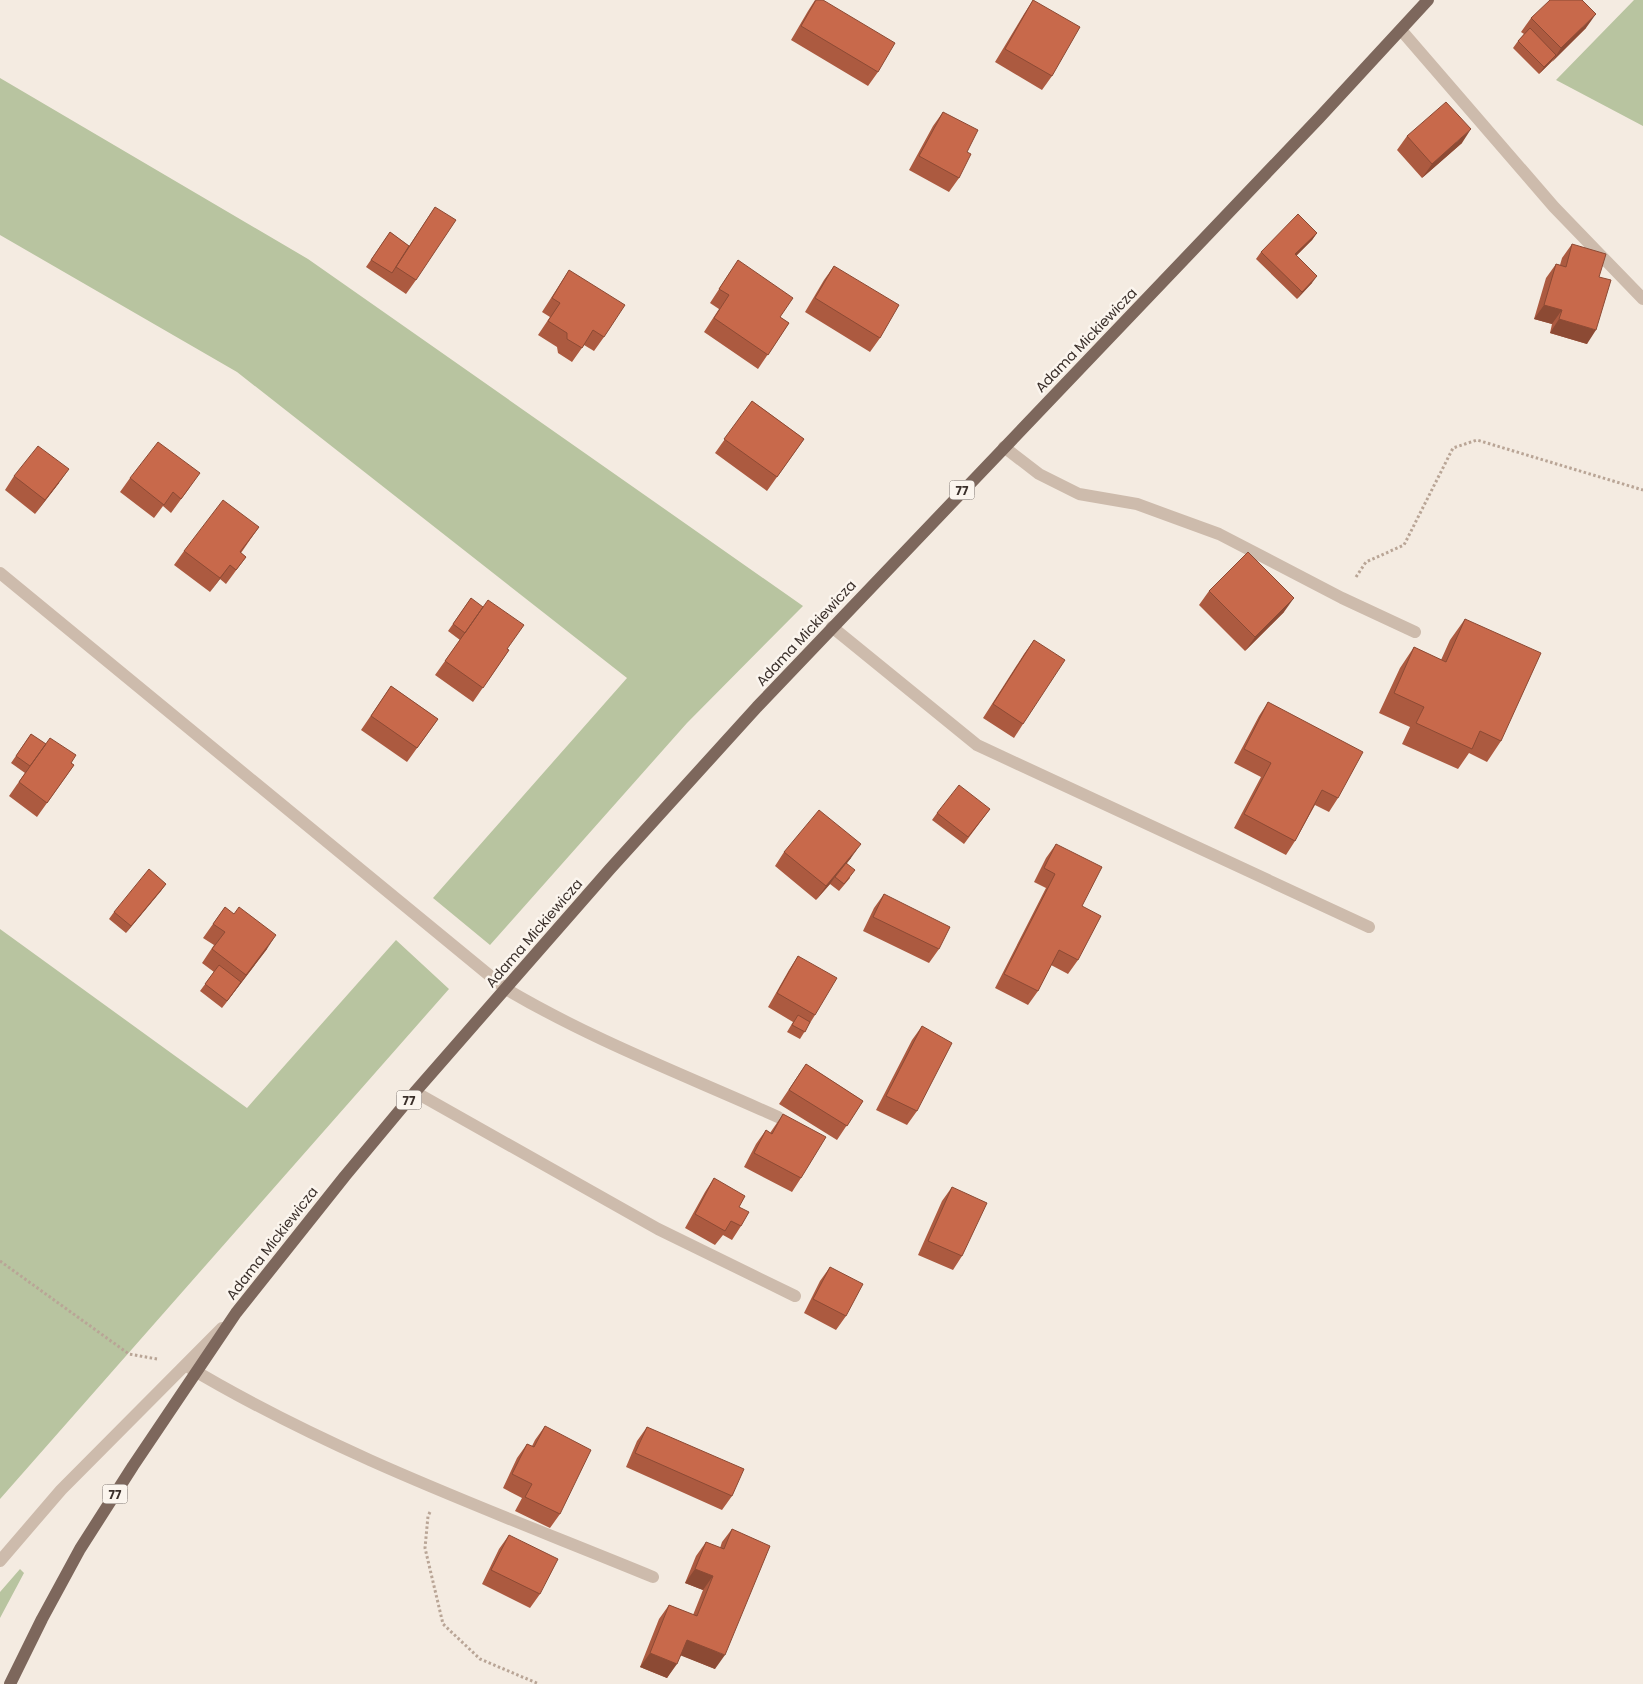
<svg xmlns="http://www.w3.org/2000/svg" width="1643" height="1684" font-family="Poppins,sans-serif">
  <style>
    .green { fill: #b8c4a0 }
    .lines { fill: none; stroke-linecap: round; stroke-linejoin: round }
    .path { stroke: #b9a596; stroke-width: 3; stroke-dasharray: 2.5 2.5; stroke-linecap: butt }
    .minor { stroke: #cdbbac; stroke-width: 12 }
    .major { stroke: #7d675c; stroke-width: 12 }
    .wall { fill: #ac5a40 }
    .shaded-wall { fill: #8c4a34 }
    .building { fill: #c8694b; stroke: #8c4a34 }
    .labels { text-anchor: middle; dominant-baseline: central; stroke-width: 5; stroke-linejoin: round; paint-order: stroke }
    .shield { fill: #fbf5ee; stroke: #756b66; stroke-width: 1 }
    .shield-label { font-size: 12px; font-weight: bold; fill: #3b302b }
    .street-label { font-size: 14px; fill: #3b302b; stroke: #fbf5ee }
  </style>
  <rect width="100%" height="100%" fill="#f4ebe1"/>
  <path class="green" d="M1634 0H1643V126L1556 80Z
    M0 78 308 259 803 606 687 723 490 945 433 898 627 678 237 372 0 235Z
    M0 929 247 1108 396 940 449 989 0 1499Z
    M20 1569 24 1573 0 1618V1592Z"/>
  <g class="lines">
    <path class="path" d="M1356 577 1366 562 1404 545 1453 448 1477 440 1643 490
      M0 1261 129 1354 157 1359
      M430 1512 428 1516 425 1548 443 1624 480 1659 539 1684"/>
    <path class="minor" d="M1401 30 1554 207 1643 299
      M1004 447 1039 474 1079 494 1137 504 1219 534 1342 598 1415 632
      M0 573 506 989C592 1040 687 1076 778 1117
      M832 627 977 745 1369 927
      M415 1092 658 1229 795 1296
      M185 1365C333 1454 495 1512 653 1577
      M0 1561 61 1490 222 1328"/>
    <path class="major" d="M10 1684 42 1619 80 1549 133 1466 236 1313 345 1176 415 1092 610 869 757 707 1319 118 1428 0"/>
  </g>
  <path class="wall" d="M815 0 878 72 868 86 791 40 808 11Z
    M1033 0 1052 76 1042 90 995 62 1024 14Z
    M1531 18 1586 28 1539 74 1513 48 1518 41 1524 34 1521 32Z
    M943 112 967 152 959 178 949 192 909 170 933 126Z
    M1407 136 1462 143 1422 178 1397 150Z
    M435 207 416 280 406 294 366 267 390 232 409 246Z
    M1317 233 1312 240 1296 256 1312 283 1297 299 1256 259 1261 252Z
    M1572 244 1599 277 1587 344 1550 333 1552 324 1534 319 1546 278 1556 264 1560 265 1562 258Z
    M738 260 780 317 789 323 758 369 704 332 719 309 710 303Z
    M834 266 880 338 870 352 805 312 824 280Z
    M569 270 604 337 594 351 584 345 572 362 558 353 557 347 538 335 550 317 542 312Z
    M752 401 804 439 767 491 715 453Z
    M14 476 59 483 35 514 5 490Z
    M130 478 190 487 171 513 163 506 154 518 120 492Z
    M259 527 241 553 246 557 226 584 220 579 210 592 174 565 184 551Z
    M1209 591 1284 612 1245 651 1199 605Z
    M471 598 507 649 509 650 473 702 435 675 460 640 448 631Z
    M1465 619 1501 741 1487 762 1469 753 1458 769 1402 744 1410 727 1379 713 1400 668 1414 647 1441 660 1450 640Z
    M1034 640 1023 724 1014 738 983 718 1024 654Z
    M391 686 438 719 407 762 361 730Z
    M1268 702 1338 798 1329 812 1315 805 1295 841 1286 855 1234 828 1261 777 1234 763 1259 716Z
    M31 734 74 765 37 817 9 796 25 773 11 763Z
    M990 809 964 844 932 820 937 813Z
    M1056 844 1082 906 1078 960 1068 974 1051 965 1038 991 1028 1005 995 988 1046 888 1034 882 1046 858Z
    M784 852 851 858 847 863 850 878 839 891 830 884 816 900 775 866Z
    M166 884 126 933 109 919 114 912Z
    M884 894 939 949 929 963 863 931 874 908Z
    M225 907 267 949 222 1008 200 991 214 972 202 963 214 945 203 938Z
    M798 956 815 1015 800 1039 787 1032 793 1022 768 1007 789 970Z
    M922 1026 917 1111 907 1125 876 1110 912 1040Z
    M806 1064 863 1101 837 1140 779 1104Z
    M783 1114 801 1178 792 1192 744 1167 756 1144 766 1130 770 1133Z
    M714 1178 739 1207 741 1226 732 1240 723 1235 715 1245 685 1228 705 1192Z
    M952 1187 962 1256 953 1270 918 1255 942 1201Z
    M830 1267 846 1316 836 1330 804 1313 820 1281Z
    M545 1426 560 1514 550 1528 515 1511 522 1498 503 1488 517 1458 527 1444 532 1446 535 1440Z
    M647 1427 732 1496 722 1510 626 1467 637 1441Z
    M732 1529 715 1669 681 1655 667 1678 640 1667 659 1619 669 1605 693 1615 703 1590 685 1583 696 1556 706 1542 720 1548 722 1542Z
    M509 1535 540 1594 530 1608 482 1584 499 1549Z"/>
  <path class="shaded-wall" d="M1596 14 1586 28 1552 62 1561 48Z
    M1556 55 1551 62 1539 74 1544 67Z
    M1471 129 1462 143 1422 178 1432 164Z
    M1317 233 1312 240 1290 262 1295 254Z
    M1317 276 1312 283 1297 299 1302 292Z
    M1544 305 1562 310 1552 324 1534 319Z
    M1559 319 1596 330 1587 344 1550 333Z
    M69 469 59 483 35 514 45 500Z
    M230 565 220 579 210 592 220 578Z
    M1294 598 1284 612 1245 651 1255 637Z
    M861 844 851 858 835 877 830 884 816 900 826 886Z
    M166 884 161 891 126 933 131 926Z
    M276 935 267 949 222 1008 246 975Z
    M695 1569 713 1576 703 1590 685 1583Z
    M687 1640 725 1655 715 1669 677 1654Z
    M650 1653 677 1664 667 1678 640 1667Z"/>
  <path class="building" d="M816 0H823L895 43 878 72 801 26Z
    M1033 0 1080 27 1052 76 1005 49Z
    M1550 0H1582L1596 14 1561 48 1531 18Z
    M1530 28 1556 55 1544 67 1518 41Z
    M1446 102 1471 129 1432 164 1407 136Z
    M943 112 978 130 967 152 971 154 959 178 919 156Z
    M435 207 456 220 416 280 396 267Z
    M1298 214 1317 233 1295 254 1317 276 1302 292 1261 252Z
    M390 232 409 246 392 273 371 260Z
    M1572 244 1606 254 1599 277 1611 280 1596 330 1559 319 1562 310 1544 305 1556 264 1566 267Z
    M738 260 793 298 780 317 789 323 768 355 714 318 729 295 719 289Z
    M834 266 899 305 880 338 815 298Z
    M569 270 625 305 604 337 593 330 582 348 567 339V333L548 321 560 303 552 298Z
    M752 401 804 439 777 477 724 439Z
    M158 442 200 473 181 499 173 492 164 505 130 478Z
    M38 446 69 469 45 500 14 476Z
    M223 500 259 527 240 552 246 557 236 570 230 565 220 578 184 551Z
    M1248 552 1294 598 1255 637 1209 591Z
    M471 598 483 607 465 633 453 624Z
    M488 600 524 625 507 649 509 650 483 688 445 661Z
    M1465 619 1541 653 1501 741 1480 731 1472 749 1416 723 1424 707 1394 693 1414 647 1446 662Z
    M1034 640 1065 660 1023 724 993 704Z
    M391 686 438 719 417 748 371 716Z
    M1268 702 1363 752 1338 798 1322 790 1295 841 1244 814 1271 763 1244 749Z
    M31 734 46 744 30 766 16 756Z
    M50 738 76 755 71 763 74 765 47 803 19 782Z
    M959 785 990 809 968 837 937 813Z
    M819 810 861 844 826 886 784 852Z
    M1056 844 1102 867 1082 906 1101 916 1078 960 1059 950 1038 991 1004 974 1055 874 1044 868Z
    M846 863 855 870 844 884 835 877Z
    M149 869 166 884 131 926 114 912Z
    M884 894 950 927 939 949 873 917Z
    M225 907 234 914 239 907 276 935 246 975 212 949 225 932 213 924Z
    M798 956 837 978 815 1015 777 993Z
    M219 965 241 982 227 1001 205 984Z
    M798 1015 810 1022 805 1032 792 1025Z
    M922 1026 952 1043 917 1111 886 1096Z
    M806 1064 863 1101 847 1126 789 1090Z
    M783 1114 826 1137 801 1178 754 1153 766 1130 772 1134Z
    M714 1178 745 1196 739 1207 749 1212 741 1226 731 1221 725 1231 695 1214Z
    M952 1187 987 1203 962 1256 928 1241Z
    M830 1267 863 1284 846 1316 813 1299Z
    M545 1426 591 1450 560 1514 525 1497 532 1484 512 1474 527 1444 534 1447Z
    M647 1427 744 1469 732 1496 635 1453Z
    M732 1529 770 1546 725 1655 687 1640 677 1664 650 1653 669 1605 697 1616 713 1576 695 1569 706 1542 724 1549Z
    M509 1535 558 1559 540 1594 491 1570Z"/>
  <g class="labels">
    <g class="shield">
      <rect x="949.5" y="480.5" width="25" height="19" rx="4"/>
      <rect x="396.5" y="1090.5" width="25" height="19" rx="4"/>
      <rect x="102.5" y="1484.5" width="25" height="19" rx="4"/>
    </g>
    <g class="shield-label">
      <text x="962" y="490">77</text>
      <text x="409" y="1100">77</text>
      <text x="115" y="1494">77</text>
    </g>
    <g class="street-label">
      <text transform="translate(1086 340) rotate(-46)">Adama Mickiewicza</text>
      <text transform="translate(806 633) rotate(-47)">Adama Mickiewicza</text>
      <text transform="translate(534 933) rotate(-49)">Adama Mickiewicza</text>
      <text transform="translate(272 1243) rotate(-52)">Adama Mickiewicza</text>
    </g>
  </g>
</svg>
